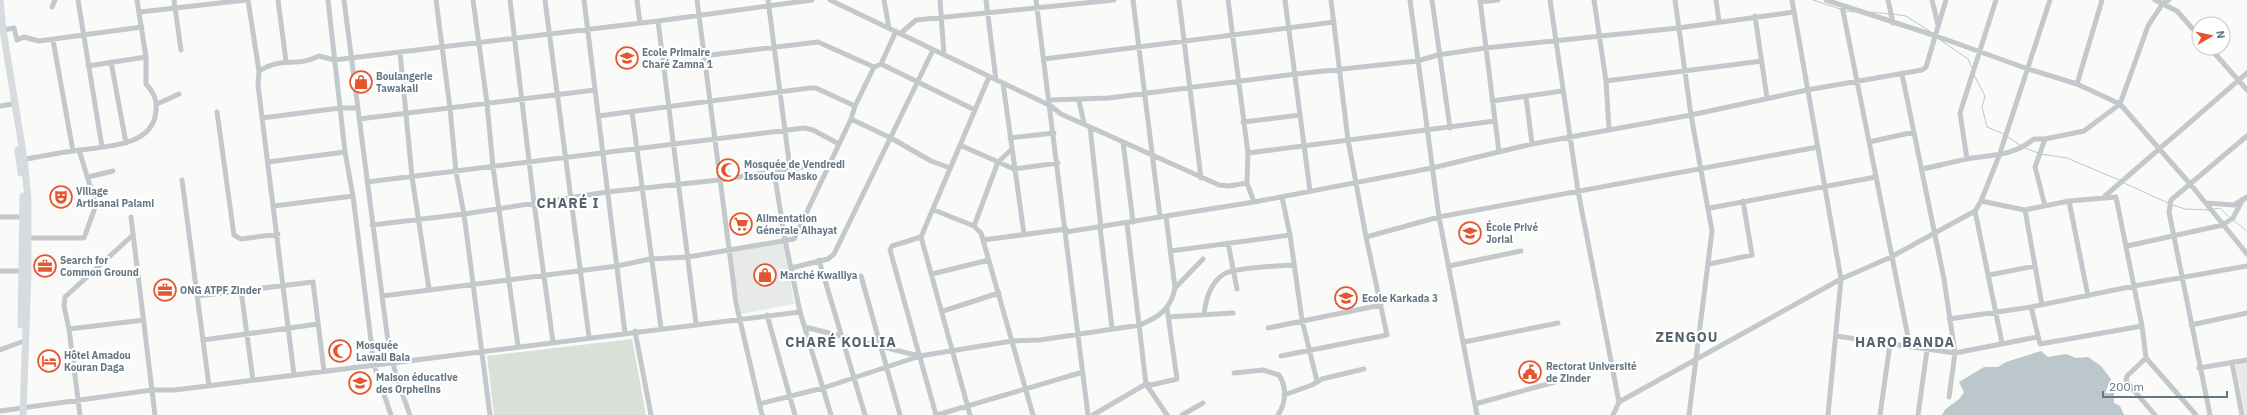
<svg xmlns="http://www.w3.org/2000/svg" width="2247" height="415" font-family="'IBM Plex Sans',sans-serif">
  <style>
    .built { fill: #e8e9e9 }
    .green { fill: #dadfd7 }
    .water { fill: #bbc7cb }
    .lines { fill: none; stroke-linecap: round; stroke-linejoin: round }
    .stream { stroke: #bbc7cb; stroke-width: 1 }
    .minor { stroke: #c3c8cc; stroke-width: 5 }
    .highway { stroke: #d6dbdf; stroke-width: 7 }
    .labels { text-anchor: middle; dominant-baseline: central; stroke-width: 4; stroke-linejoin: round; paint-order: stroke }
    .poi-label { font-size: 10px; font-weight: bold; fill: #657683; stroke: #fff; text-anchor: start }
    .district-label { font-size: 14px; font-weight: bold; letter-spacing: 1px; fill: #57646e; stroke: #fff }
  </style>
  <rect width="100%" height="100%" fill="#fafaf8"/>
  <path class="built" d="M784 243 794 304 741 314 730 251Z
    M2247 362V415H2245L2236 364Z"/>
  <path class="green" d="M632 339 646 415H494L487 356Z"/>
  <path class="water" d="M2041 351 2048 357 2066 354 2076 358 2088 357 2101 366 2111 379 2105 393H2114V403L2120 406 2124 415H1942C1948 403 1957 405 1964 392L1959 382 1984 367H1998L2006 362Z"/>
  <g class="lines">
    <path class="stream" d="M1813 0 1840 9
      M1845 11 1854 12
      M1871 12 1890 14
      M1893 14 1906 16 1931 32
      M1939 39 1968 59 1972 68
      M1974 75 1985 96 1982 107 1987 127 2004 134
      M2008 137 2020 145
      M2025 148 2038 153
      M2041 154 2067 158 2119 180
      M2124 183 2168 203
      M2173 205 2185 209 2209 210
      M2214 209 2220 208 2229 217
      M2233 220 2247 231"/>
    <path class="minor" d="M78 0 102 147
      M174 0 181 50
      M248 0 259 71
      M278 0 286 61
      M328 0 345 152 353 196 374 365 391 415
      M344 0 387 334 396 376 410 415
      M436 0 450 108 456 172 464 214 490 415
      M473 0 487 103 493 167 518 346
      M510 0 534 203 553 342
      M545 0 589 337
      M584 0 625 333
      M637 0 640 23
      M697 0 736 303 762 415
      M768 0 790 169
      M830 0 1051 106 1061 114 1219 185 1229 186 1247 183
      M884 0 889 28
      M940 0 944 55
      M986 0 996 80
      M1036 0 1088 415
      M1133 0 1160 217
      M1179 0 1201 178
      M1228 0 1248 153 1247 183 1254 202
      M1285 0 1310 191
      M1410 0 1439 217 1477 415
      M1432 0 1450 128
      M1480 0 1499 152
      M1550 0 1578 191 1619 402
      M1594 0 1606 81 1609 129
      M1675 0 1691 115 1712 231 1689 415
      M1716 0 1719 21
      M1792 0 1841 279 1828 415
      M1826 0 1936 36 2028 69 2077 84 2120 104 2191 185 2247 254
      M1888 0 1893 23
      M1932 0 1938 25
      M2155 0 2177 11 2199 36
      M1480 2 1498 0
      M1842 6 1910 347
      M52 7 55 0
      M140 12 246 0
      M1755 16 1767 98
      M658 21 696 324
      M3 30 14 28 17 40 24 37 39 41 142 27
      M901 33 916 20 1114 0
      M53 40 73 151
      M2210 48 2247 90
      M400 52 412 177 429 289
      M703 56 818 42 874 67
      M1044 59 1334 22
      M111 62 126 143
      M881 64 975 110
      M88 66 146 57
      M1902 74 1944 279 1955 353 1949 397
      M1606 81 1762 61
      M1003 83 1024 234
      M2077 84 2102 0
      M1526 97 1532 144
      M1050 100 1109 98 1296 74 1417 61 1438 55 1485 48 1678 28 1794 12
      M1079 101 1084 123
      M1492 101 1562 91
      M157 104 179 94
      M0 106 12 104
      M217 112 234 235 241 239 278 234
      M632 112 661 328
      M598 116 810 88H816L855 106
      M262 118 340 108H358
      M359 119 595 90
      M851 119 891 138 931 161 950 168
      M1243 122 1300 115
      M1090 127 1101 228
      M1010 138 1054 133
      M1123 142 1133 222
      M1869 142 1914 132
      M960 145 1014 169 1058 163
      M1248 153 1495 121
      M24 159C40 157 56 153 73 151 100 146 153 149 156 111 157 99 154 93 146 84V57L137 0
      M1967 159 1960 113 1996 0
      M268 162 345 152
      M1922 169C1937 166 1952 162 1967 159 1994 154 2011 157 2034 139H2045L2084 131 2120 104 2148 26 2163 3 2169 0
      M774 171 785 240 800 312 831 415
      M88 177 113 171
      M182 180 209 386
      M367 182 804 128 813 130 839 144
      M2105 196 2247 73
      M1282 197 1290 235 1302 320 1317 381
      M1981 201 2025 210 2069 201 2116 197 2142 326 2146 358 2196 415
      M2069 201 2088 296
      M2206 203 2234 205 2247 197
      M274 206 353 196
      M2045 206 2035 167 2045 139
      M1710 208 1876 177
      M934 210 974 226 981 233 1033 415
      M2025 210 2042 305
      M1975 211 2002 343
      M0 217H24
      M131 217 155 415
      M1127 223 1146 384 1167 415
      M372 225 464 214 607 192 719 180 829 163
      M974 226 998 162 1011 150
      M1100 227 1112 328
      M1066 232 1254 202 1432 168 1532 144 1691 115 1807 90 1922 70 1926 67 1946 0
      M921 237 892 246 890 250 936 415
      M1366 237 1439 217 1818 147
      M29 238H84L96 205 79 150
      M983 240 1066 229
      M1228 243 1237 289
      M2127 246 2223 225 2233 218 2242 201
      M1171 251 1290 235
      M819 260 865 415
      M1709 264 1752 255 1743 201
      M1449 266 1521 251
      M791 268 828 259 834 254 933 50
      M0 271H25
      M932 274 989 260
      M1989 275 2035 266
      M861 276 900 415
      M1175 288 1203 259
      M241 290 253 380
      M197 296 313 282 324 371
      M382 296 617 266 650 259 688 257 794 239 851 119 855 106 874 67 881 64 896 31
      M2031 307 2040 344 2142 326
      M943 311 999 293
      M1204 314C1206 299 1210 283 1224 274 1235 267 1279 266 1294 265
      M767 315 795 415
      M1168 317 1233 313
      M1949 319 2031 307 2134 286 2247 266
      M2191 325 2247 313
      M805 327 919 356
      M1268 328 1381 305
      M69 329 64 306 65 297 133 235
      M635 331 651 415
      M1836 336 1955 353 2037 337
      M203 340 318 324
      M1464 342 1558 323
      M0 350 21 342
      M1281 356 1387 335 1366 237 1348 140 1331 0
      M2146 358 2127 376 2126 381 2155 415
      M2232 362 2242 415
      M2199 368 2247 360
      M1234 373 1263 370 1279 375C1287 387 1286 403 1278 415
      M294 375 258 85 259 71C283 56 295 68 319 56L334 60 658 21 812 0
      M1284 395 1312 385 1322 379 1364 369
      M759 404 823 388 920 356 1012 341 1040 340 1140 325C1159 317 1171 309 1175 288L1166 216
      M1475 404 1555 382
      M0 411 152 390H175L800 312
      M80 415 69 329 144 320
      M937 415 1083 372
      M970 415 921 237 989 77
      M1093 415 1146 384 1151 385 1177 379 1167 308
      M1182 415 1203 403
      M1613 415 1619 402 1841 279 1891 257 1975 211 1981 201 1999 156 2050 0
      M1880 415 1890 344
      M1918 415 1927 350
      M2210 415 2169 212 2171 200 2247 136"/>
    <path class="highway" d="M0 0 3 30 24 159 28 199V271L23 415
      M18 150 21 173
      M21 325 23 196"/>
  </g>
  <defs>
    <g id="school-ring" transform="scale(1.15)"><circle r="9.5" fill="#fff" stroke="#e4572e" stroke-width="1.5"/><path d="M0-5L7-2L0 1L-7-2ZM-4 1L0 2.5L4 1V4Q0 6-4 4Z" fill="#e4572e"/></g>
    <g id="shop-ring" transform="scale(1.15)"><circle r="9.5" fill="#fff" stroke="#e4572e" stroke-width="1.5"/><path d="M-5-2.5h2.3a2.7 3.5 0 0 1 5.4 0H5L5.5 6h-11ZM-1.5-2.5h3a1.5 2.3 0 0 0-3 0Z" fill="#e4572e"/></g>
    <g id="mosque-ring" transform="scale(1.15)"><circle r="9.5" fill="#fff" stroke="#e4572e" stroke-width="1.5"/><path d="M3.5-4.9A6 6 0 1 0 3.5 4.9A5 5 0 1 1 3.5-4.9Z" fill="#e4572e"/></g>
    <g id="theatre-ring" transform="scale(1.15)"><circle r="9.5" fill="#fff" stroke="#e4572e" stroke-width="1.5"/><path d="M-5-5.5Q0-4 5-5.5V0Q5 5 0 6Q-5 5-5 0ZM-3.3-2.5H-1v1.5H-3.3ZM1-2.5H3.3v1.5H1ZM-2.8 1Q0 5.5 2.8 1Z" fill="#e4572e"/></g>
    <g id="supermarket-ring" transform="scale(1.15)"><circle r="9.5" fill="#fff" stroke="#e4572e" stroke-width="1.5"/><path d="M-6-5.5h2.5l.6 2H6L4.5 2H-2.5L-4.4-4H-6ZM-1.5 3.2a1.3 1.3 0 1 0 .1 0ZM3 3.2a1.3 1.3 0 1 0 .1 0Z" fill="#e4572e"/></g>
    <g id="office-ring" transform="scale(1.15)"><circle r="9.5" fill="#fff" stroke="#e4572e" stroke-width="1.5"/><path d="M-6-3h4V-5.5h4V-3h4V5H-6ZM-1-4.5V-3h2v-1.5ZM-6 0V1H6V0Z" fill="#e4572e"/></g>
    <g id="hotel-ring" transform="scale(1.15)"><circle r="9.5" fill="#fff" stroke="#e4572e" stroke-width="1.5"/><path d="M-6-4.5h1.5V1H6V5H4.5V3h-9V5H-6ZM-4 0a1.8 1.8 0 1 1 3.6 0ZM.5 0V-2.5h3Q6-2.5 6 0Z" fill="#e4572e"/></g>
    <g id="civic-ring" transform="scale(1.15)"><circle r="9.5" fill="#fff" stroke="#e4572e" stroke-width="1.5"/><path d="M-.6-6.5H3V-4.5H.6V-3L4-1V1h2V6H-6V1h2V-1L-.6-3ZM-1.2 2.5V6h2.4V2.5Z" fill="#e4572e"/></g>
  </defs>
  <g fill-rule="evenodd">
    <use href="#school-ring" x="627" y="58"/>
    <use href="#shop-ring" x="361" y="82"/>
    <use href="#mosque-ring" x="728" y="170"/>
    <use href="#theatre-ring" x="61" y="197"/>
    <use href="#supermarket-ring" x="741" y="224"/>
    <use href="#school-ring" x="1470" y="233"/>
    <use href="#office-ring" x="45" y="266"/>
    <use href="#shop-ring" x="765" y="275"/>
    <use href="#office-ring" x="165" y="290"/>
    <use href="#school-ring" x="1346" y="298"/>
    <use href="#mosque-ring" x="340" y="351"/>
    <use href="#hotel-ring" x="49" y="361"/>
    <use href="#civic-ring" x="1530" y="372"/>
    <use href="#school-ring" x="360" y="383"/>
  </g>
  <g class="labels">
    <g class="poi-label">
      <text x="642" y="52">Ecole Primaire<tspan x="642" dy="12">Charé Zamna 1</tspan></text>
      <text x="376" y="76">Boulangerie<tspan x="376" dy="12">Tawakali</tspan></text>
      <text x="744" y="164">Mosquée de Vendredi<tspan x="744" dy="12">Issoufou Masko</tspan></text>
      <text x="76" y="191">Village<tspan x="76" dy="12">Artisanal Palami</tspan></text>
      <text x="756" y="218">Alimentation<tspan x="756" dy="12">Génerale Alhayat</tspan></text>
      <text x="1486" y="227">École Privé<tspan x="1486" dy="12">Jorial</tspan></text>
      <text x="60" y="260">Search for<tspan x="60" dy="12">Common Ground</tspan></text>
      <text x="780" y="275">Marché Kwalliya</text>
      <text x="180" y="290">ONG ATPF Zinder</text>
      <text x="1362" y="298">Ecole Karkada 3</text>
      <text x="356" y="345">Mosquée<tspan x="356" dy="12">Lawali Bala</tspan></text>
      <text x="64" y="355">Hôtel Amadou<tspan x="64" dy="12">Kouran Daga</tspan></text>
      <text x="1546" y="366">Rectorat Université<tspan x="1546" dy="12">de Zinder</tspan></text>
      <text x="376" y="377">Maison éducative<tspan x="376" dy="12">des Orphelins</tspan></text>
    </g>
    <g class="district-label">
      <text x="568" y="203">CHARÉ I</text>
      <text x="1687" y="337">ZENGOU</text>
      <text x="841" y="342">CHARÉ KOLLIA</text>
      <text x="1905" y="342">HARO BANDA</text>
    </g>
  </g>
  <g transform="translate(2211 36) rotate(81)"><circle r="19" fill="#ffffff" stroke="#c1c8cd"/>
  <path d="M0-3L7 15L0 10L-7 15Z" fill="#e4572e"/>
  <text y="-6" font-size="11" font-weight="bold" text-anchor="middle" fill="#657683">N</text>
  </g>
  <path d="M2103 391v6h124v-6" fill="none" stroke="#657683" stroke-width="2"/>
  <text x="2109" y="391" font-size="12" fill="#657683" stroke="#ffffff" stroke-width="3" paint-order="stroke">200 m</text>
</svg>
